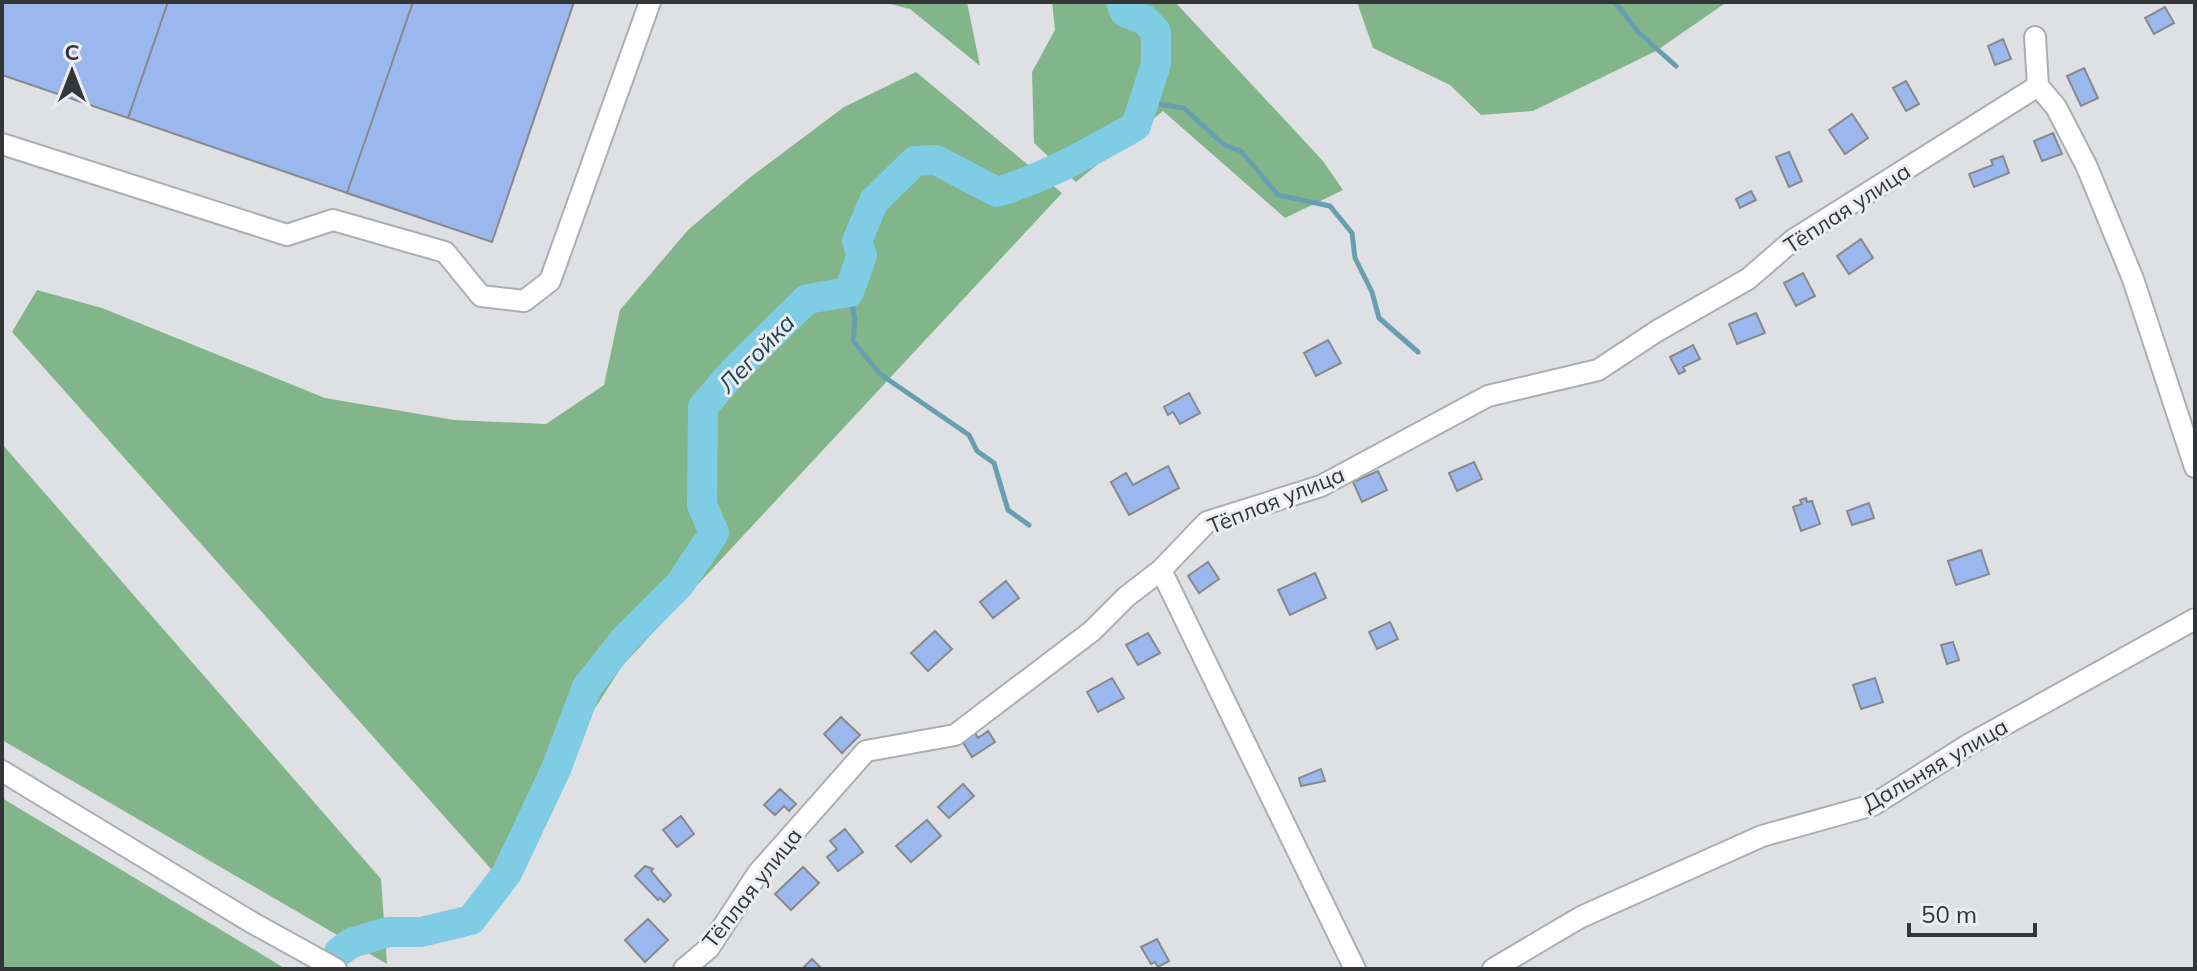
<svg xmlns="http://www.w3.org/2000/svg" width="2197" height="971" font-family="Mulish,sans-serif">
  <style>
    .forest { fill: #82b68a }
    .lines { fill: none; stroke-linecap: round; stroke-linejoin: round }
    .stream { stroke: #689fb0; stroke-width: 5 }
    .river { stroke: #7ecde5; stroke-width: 30 }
    .building { fill: #9ab8ee; stroke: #88898c; stroke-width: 2 }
    .minor-casing { stroke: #acaeb1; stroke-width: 24 }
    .minor { stroke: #fff; stroke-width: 20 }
    .labels { text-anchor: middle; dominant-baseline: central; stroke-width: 6; stroke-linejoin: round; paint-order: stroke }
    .street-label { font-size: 22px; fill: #343536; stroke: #ebedf0 }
    .water-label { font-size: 24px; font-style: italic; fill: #204550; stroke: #ebedf0 }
  </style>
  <rect width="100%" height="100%" fill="#dee0e3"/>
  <path class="forest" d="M882 2H967L980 66 910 9Z
    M1052 2H1175L1323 161 1343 190 1285 218 1163 111 1076 182 1034 143 1032 72 1055 30Z
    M1357 2H1727L1656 51 1533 111 1481 115 1450 85 1373 48Z
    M916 72 1062 193 622 666 492 870 12 332 37 290 102 308 325 398 454 420 546 424 604 385 620 310 688 230 748 179 844 107Z
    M2 444 381 879 387 964 2 740Z
    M2 798 286 969H2Z"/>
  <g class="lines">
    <path class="stream" d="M1615 2 1638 32 1676 66
      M1145 98 1163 105 1184 108 1224 145 1241 151 1278 195 1330 206 1352 233 1355 258 1372 292 1379 318 1418 352
      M849 292 855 319 853 341 880 374 969 435 977 451 994 463 1008 510 1029 525"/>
    <path class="river" d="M339 952 351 943 388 932H421L471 920 507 873 556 769 587 687 624 640 680 584 714 533 702 505 703 407 733 372 807 299 849 292 862 255 857 241 874 201 915 161 936 160 997 192C1047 177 1090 152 1136 126L1156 64V32L1145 20 1125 12 1121 2"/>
  </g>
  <path class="building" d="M2 2H168L128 118 2 75Z
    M168 2H413L347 193 128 118Z
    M413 2H574L492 242 347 193Z
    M2165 7 2174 23 2154 34 2145 18Z
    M2003 39 2011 59 1995 65 1988 46Z
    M2084 68 2098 98 2081 106 2067 76Z
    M1906 81 1919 104 1906 111 1893 88Z
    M1852 114 1868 138 1845 154 1829 130Z
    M2053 133 2062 154 2042 161 2034 141Z
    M1789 152 1802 181 1789 187 1776 157Z
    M2003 156 2009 173 1974 187 1969 174 1993 165 1991 160Z
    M1751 191 1756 200 1740 208 1736 199Z
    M1861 239 1873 258 1849 274 1837 256Z
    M1803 273 1815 296 1796 306 1784 283Z
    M1756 313 1765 333 1737 344 1729 324Z
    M1328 340 1341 363 1316 376 1304 353Z
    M1693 345 1700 359 1683 367 1685 371 1679 374 1670 357Z
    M1189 393 1200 413 1180 424 1173 412 1168 415 1164 407Z
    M1474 462 1482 479 1457 491 1449 473Z
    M1168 466 1179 488 1129 515 1111 482 1126 473 1133 485Z
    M1378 471 1387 490 1362 502 1353 482Z
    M1806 498 1807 502 1812 501 1820 524 1801 531 1793 507 1802 504 1800 500Z
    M1869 503 1874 518 1852 525 1847 511Z
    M1981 550 1989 574 1956 585 1948 561Z
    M1208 562 1219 579 1199 593 1188 576Z
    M1315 573 1326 598 1290 615 1278 590Z
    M1006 581 1019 598 993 618 980 602Z
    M1390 622 1398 639 1377 649 1369 632Z
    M935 631 952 649 928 671 911 653Z
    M1148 633 1160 653 1138 665 1126 645Z
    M1953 642 1959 660 1947 664 1941 645Z
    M1112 678 1124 698 1098 712 1087 692Z
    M1875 678 1883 702 1861 709 1853 685Z
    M841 717 860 735 842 753 824 734Z
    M974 731 978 738 988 731 995 742 972 757 961 739Z
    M1321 769 1325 781 1301 786 1299 778Z
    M963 784 974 796 949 818 938 807Z
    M780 789 796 804 789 811 784 806 775 815 764 805Z
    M681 816 694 834 677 847 663 830Z
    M927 820 941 836 911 862 896 846Z
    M845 829 863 852 838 871 827 857 837 849 830 841Z
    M645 866 653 869 651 871 671 895 664 902 660 898 658 900 635 876Z
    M803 867 819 883 791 910 775 894Z
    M648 919 668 940 645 962 625 940Z
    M1157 939 1169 961 1158 967 1155 962 1151 964 1141 947Z
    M812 959 822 969H802Z"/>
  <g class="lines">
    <g class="minor-casing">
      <path id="minor" d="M2035 37 2038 86 2056 107 2087 167 2133 279 2195 467
        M2 144 287 235 333 220 445 252 481 296 524 301 550 281 650 2
        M1161 570 1355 969
        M2 771 251 922 336 969
        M684 969 709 948 758 873 866 751 955 735 1092 631 1126 597 1161 570 1207 522 1321 486 1488 396 1598 370 1657 331 1748 279 1793 240 2038 86
        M1493 969 1581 917 1762 836 1873 805 1968 745 2195 619"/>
    </g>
    <use href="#minor" class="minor"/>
  </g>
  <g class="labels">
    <g class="street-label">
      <text transform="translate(1847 208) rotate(-33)">Тёплая улица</text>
      <text transform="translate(1276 500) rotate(-22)">Тёплая улица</text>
      <text transform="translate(1935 765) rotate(-30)">Дальняя улица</text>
      <text transform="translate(752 888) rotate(-52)">Тёплая улица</text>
    </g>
    <g class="water-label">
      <text transform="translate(756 353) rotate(-46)">Легойка</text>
    </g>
  </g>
  <rect width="2197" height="971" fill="none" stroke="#343536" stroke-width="8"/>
  <g transform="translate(72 72)" stroke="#ebedf0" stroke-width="6" paint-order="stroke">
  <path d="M0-6L14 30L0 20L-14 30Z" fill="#343536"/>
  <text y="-12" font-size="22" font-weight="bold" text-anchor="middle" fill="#343536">С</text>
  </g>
  <path d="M1909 923v12h126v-12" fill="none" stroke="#343536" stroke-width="4"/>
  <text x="1921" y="923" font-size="24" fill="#343536" stroke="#ebedf0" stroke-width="6" paint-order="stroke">50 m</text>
</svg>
